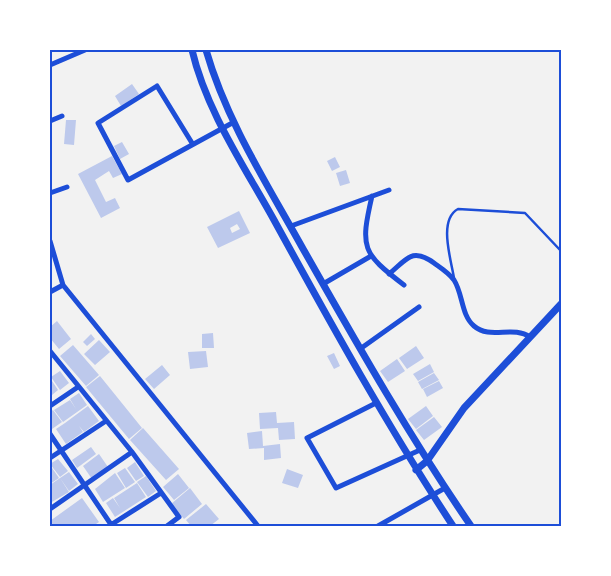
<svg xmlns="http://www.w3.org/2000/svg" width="611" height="576" font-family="Literata,serif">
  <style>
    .building { fill: #bdc9ec; fill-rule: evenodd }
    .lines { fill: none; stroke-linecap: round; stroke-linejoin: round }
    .service { stroke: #1d4ed8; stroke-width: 2.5 }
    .minor { stroke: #1d4ed8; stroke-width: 5 }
    .tertiary { stroke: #1d4ed8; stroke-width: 7 }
    .neatline { fill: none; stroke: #1d4ed8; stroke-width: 2 }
  </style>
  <rect width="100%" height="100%" fill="#f2f2f2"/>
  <path class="building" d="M132 84 139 94 121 106 115 96Z
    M66 120H76L74 145 64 144Z
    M122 142 129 154 120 159 114 146Z
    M112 156 122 174 113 178 109 171 95 180 106 202 115 198 120 208 101 218 78 174Z
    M335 157 340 167 332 171 327 161Z
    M346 170 350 183 340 186 336 173Z
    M239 211 250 233 218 248 207 227ZM237 224 240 229 232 233 230 228Z
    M57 321 71 339 59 349 50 338V327Z
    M213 333 214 348H202V334Z
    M91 334 95 339 87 346 83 342Z
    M99 340 110 352 95 365 84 354Z
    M73 345 99 375 86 386 60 356Z
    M416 346 424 358 407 369 399 358Z
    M206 351 208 367 190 369 188 352Z
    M334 353 340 366 334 369 327 356Z
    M397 359 405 371 388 382 380 371Z
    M430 364 434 372 418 381 413 374Z
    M162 365 170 375 154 389 145 379Z
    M60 371 69 383 60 390 51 377Z
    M434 373 439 380 422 389 418 382Z
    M100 376 142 428 129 439 86 387Z
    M50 378 58 390 52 395 50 392Z
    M439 381 443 388 427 397 423 389Z
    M79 393 87 405 63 422 54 410 70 400 76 409 70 399Z
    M88 406 99 421 84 432 79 426 83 432 66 444 56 429 65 423 69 428 65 423Z
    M426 406 433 416 416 429 408 419Z
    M53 410 62 422 52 429 50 426V412Z
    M276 412 277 423 294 422 295 439 279 440 278 428 260 429 259 413Z
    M434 417 442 427 424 440 416 430Z
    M143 428 179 469 166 480 130 440Z
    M262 431 263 446 280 444 281 458 264 460V448L249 449 247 433Z
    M91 447 96 454 77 468 72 460Z
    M99 454 108 467 92 479 83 466Z
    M58 459 68 471 60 477 50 464Z
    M135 462 144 476 136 481 127 468Z
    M50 465 59 478 50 484Z
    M125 468 135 482 126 488 117 473Z
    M287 469 303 475 298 488 282 483Z
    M69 472 78 484 69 491 60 478Z
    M115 473 125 488 103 502 95 489Z
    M178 474 189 488 174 500 163 487Z
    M146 476 156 491 148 497 137 482Z
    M60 478 69 492 50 503V485Z
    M137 483 146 497 115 517 106 503 113 498 120 508 114 498Z
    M190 488 202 504 184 519 171 504Z
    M82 498 99 522 93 526H54L50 521Z
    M206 504 219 519 210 526H191L186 520Z"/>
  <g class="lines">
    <path class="service" d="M454 278C451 259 438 220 458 209L525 213 561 251"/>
    <path class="minor" d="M50 65 85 50
      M50 121 62 116
      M192 143 157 86 98 123 128 180 234 122
      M50 193 67 187
      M372 196C360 248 362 253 404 285
      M291 226 389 190
      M50 241 63 285 258 526
      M389 274C407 259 412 247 434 263 441 268 449 273 454 280 463 294 461 315 474 326 490 340 513 325 530 337
      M323 284 371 256
      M50 292 63 285
      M360 349 419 307
      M50 351 132 452 179 517 167 526
      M376 403 307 438 336 488 420 450
      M50 406 78 387
      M50 434 112 526
      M50 458 106 421
      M50 509 132 452
      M109 526 161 493
      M378 526 445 488"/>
    <path class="tertiary" d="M192 50C206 110 244 166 274 220 331 324 388 427 453 526
      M206 50C226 120 267 184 302 247 356 342 409 436 471 526
      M416 470 427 461 464 408 561 304"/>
  </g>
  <rect width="611" height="576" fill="none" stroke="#ffffff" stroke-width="102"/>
  <rect x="51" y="51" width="509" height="474" class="neatline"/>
</svg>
